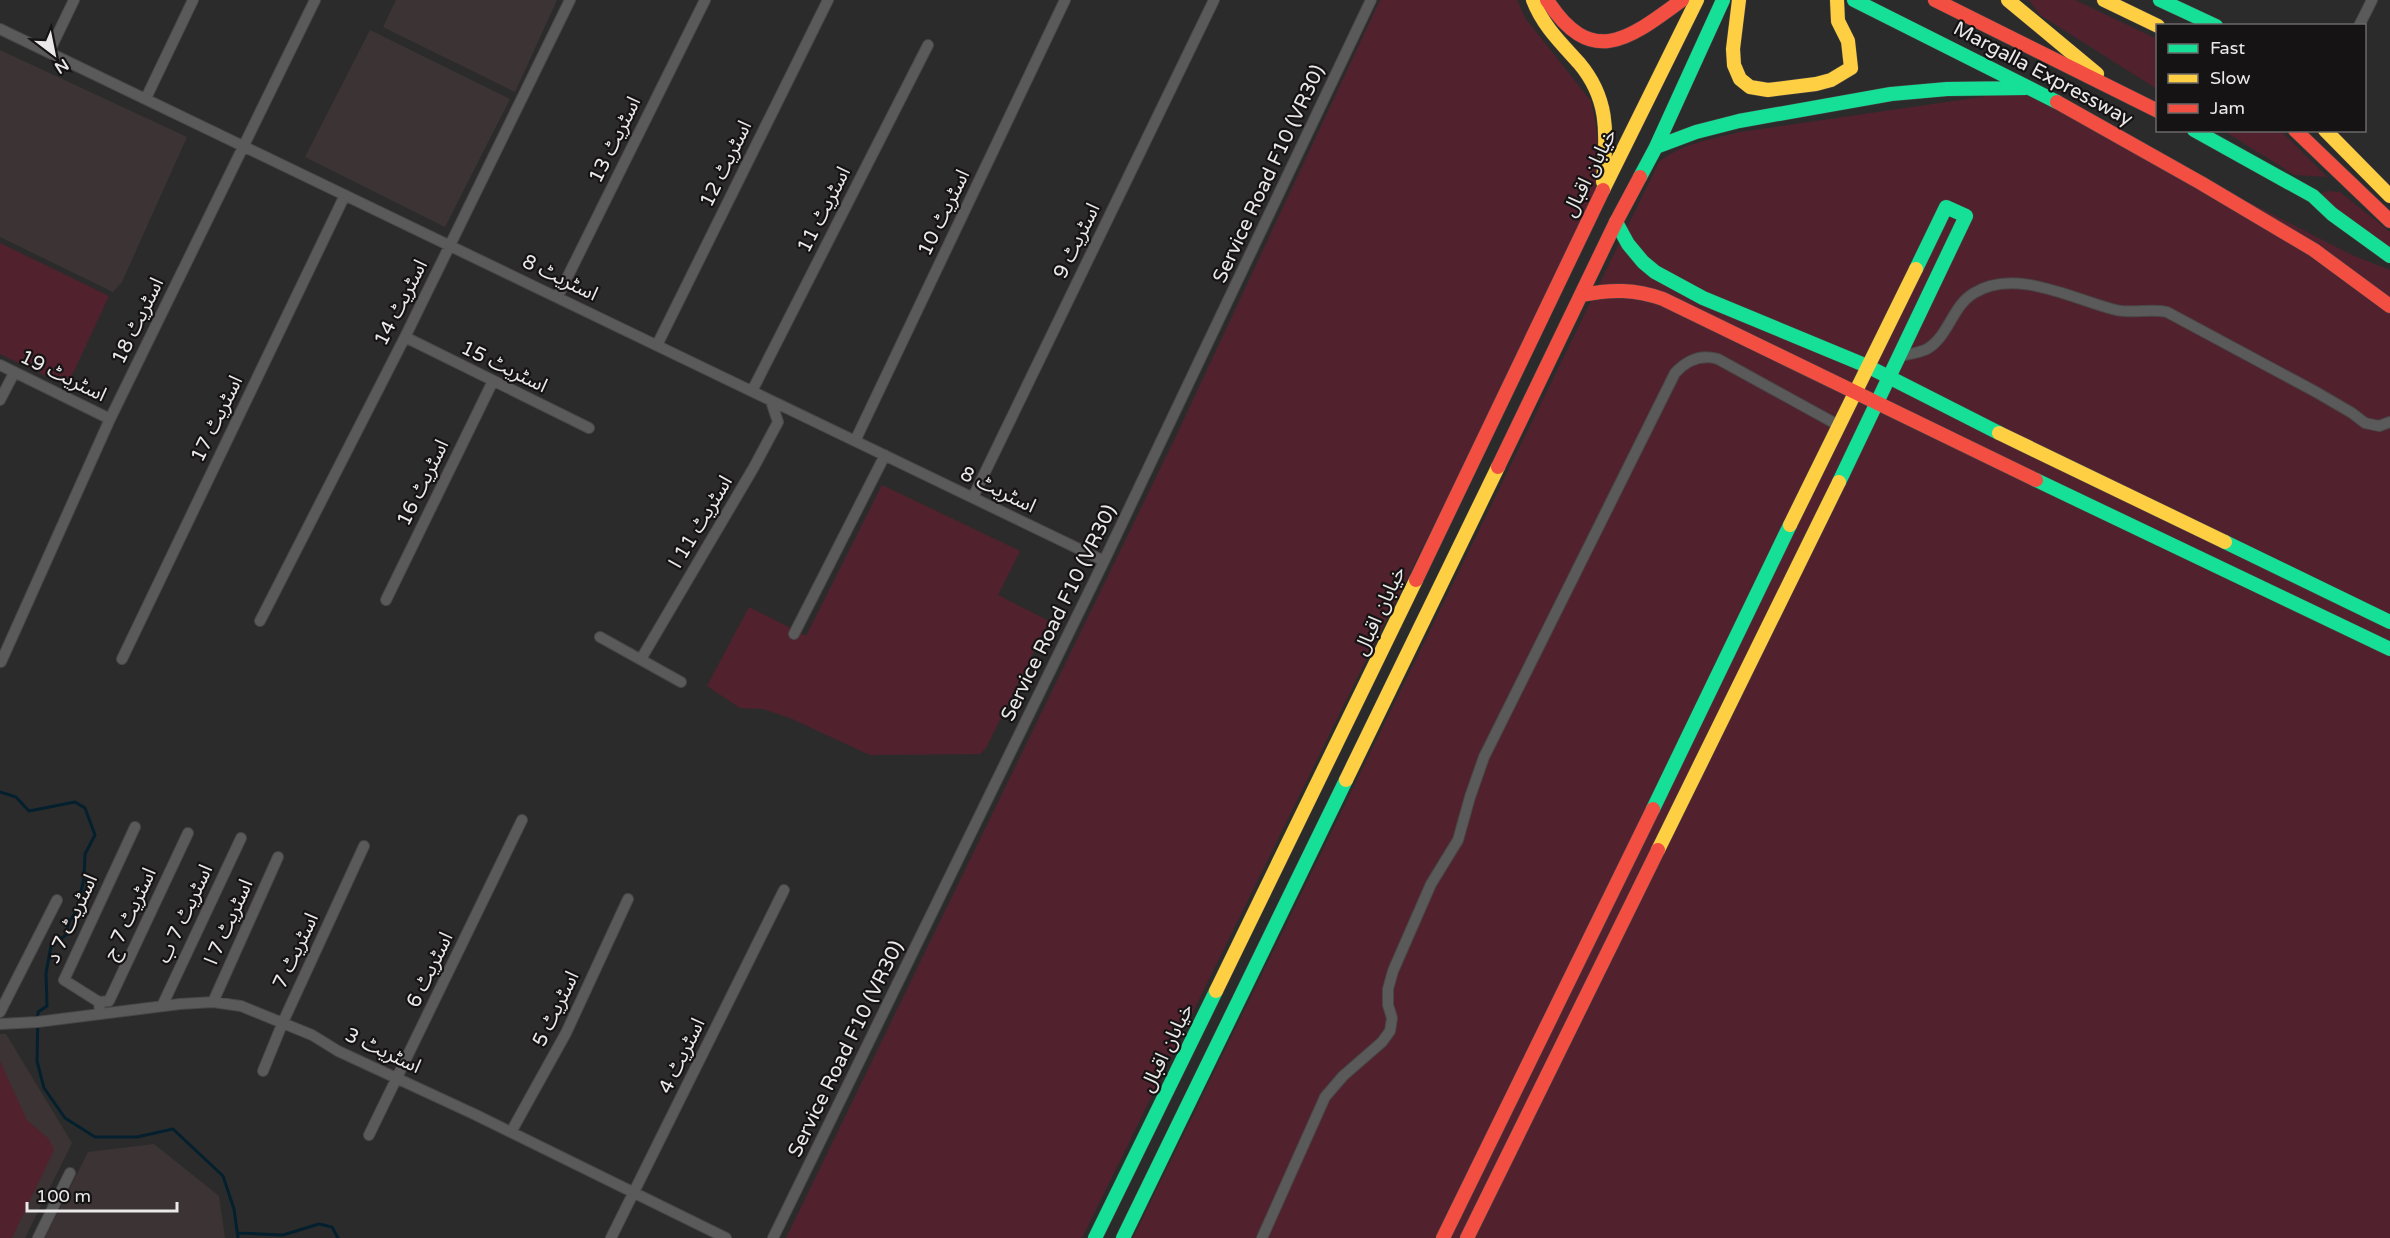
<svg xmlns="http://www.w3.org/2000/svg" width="2390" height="1238" font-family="'Varela Round','Noto Sans Arabic',sans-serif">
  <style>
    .built { fill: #3b3334 }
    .green { fill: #51222e }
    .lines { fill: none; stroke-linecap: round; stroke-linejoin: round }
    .stream { stroke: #04202e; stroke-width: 3 }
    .street-casing { stroke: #484646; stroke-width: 12 }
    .fast-casing { stroke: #484646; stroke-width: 15 }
    .slow-casing { stroke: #484646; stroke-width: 15 }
    .jam-casing { stroke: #484646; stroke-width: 15 }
    .street { stroke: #5b5a5a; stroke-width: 10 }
    .fast { stroke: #16e098; stroke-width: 14 }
    .slow { stroke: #ffcf43; stroke-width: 14 }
    .jam { stroke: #f24e42; stroke-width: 14 }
    .labels { text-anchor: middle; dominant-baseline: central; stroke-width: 4.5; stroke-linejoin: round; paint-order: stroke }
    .street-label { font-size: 20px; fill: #eae8e8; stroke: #151313 }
  </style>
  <rect width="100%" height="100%" fill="#2c2b2b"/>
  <path class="built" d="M396 0H557L515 92 383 27Z
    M370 30 510 99 445 227 305 157Z
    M0 50 187 137 122 282 113 292 0 237Z
    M0 1034H6L72 1143 25 1238H0Z
    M154 1144 219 1196 225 1238H45L88 1152Z"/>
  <path class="green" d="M1380 0H1517L1525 18 1591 101 1595 120 1603 189 1363 666 1082 1238H786L1176 436Z
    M2029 0H2075L2157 39V89L2040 15Z
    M2022 91 2151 152 2352 255 2390 270V1238H1133L1659 162C1680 144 1713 139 1740 132Z
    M2224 131H2281L2327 177 2295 175Z
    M2328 191 2340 192 2390 232V248L2319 198 2322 193Z
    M0 243 109 296 67 386 0 354Z
    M882 485 1020 551 998 595 1049 621 986 748 980 754 870 755 790 718 763 709 740 708 707 686 749 607 806 636Z
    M0 1061 27 1120 49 1139 54 1150 12 1238H0Z"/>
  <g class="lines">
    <path class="stream" d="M0 792 16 797 29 811 75 802 85 808 95 835 85 854 84 878 77 910 69 922 66 935 51 946 46 973 47 1006 38 1012 37 1061 44 1088 65 1118 95 1137H137L173 1129 223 1176 234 1209 238 1238
      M238 1233 283 1235 319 1224 332 1227 338 1238"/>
    <g class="street-casing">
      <path id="street" d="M2359 26 2372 0
        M0 29 1104 561
        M49 52 74 0
        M146 98 193 0
        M558 296 705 0
        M405 337 589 428
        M657 345 828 0
        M1900 356C1909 354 1919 353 1927 349 1949 336 1952 306 1974 293 2016 267 2074 300 2116 310 2133 314 2150 308 2167 312L2316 392 2352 413 2365 423 2379 426 2390 422
        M0 365 110 419
        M752 391 928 45
        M0 400 14 373
        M855 441 1065 0
        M973 497 1214 0
        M386 600 493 381
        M260 621 405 337 570 0
        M794 634 885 455
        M600 637 681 682
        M122 659 345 195
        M641 659 754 467 778 422 771 401
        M1 662 110 419 315 0
        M99 1002 109 1001 188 833
        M213 1002 278 857
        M162 1006 241 838
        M0 1012 57 900
        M100 1012 99 1002 64 980 135 827
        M0 1024 37 1022 180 1004 213 1002 241 1006 312 1035 338 1051 476 1115 726 1238
        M263 1071 283 1022 364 846
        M511 1132 566 1033 628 899
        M369 1135 522 820
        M38 1238 70 1173
        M611 1238 784 890
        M773 1238 1104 561 1371 0
        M1262 1238 1325 1097 1343 1076 1382 1042 1390 1031 1392 1018 1388 1005V989L1393 971 1431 884 1458 840 1470 797 1484 757 1675 373C1687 360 1701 354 1718 359L1838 425"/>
    </g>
    <g class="fast-casing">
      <path id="fast" d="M1854 0 2057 102
        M2160 0 2216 26
        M2194 130 2313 196 2332 214 2390 256
        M1656 147 1696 132 1739 121 1891 94 1947 89 2025 88
        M1640 177 1656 147 1723 0
        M1616 222 1628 244 1643 262 1655 272 1703 298 1867 366 1999 433
        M2036 480 2390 649
        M1839 482 1966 216 1946 207 1916 269
        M2225 542 2390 622
        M1653 809 1790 525
        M1095 1238 1216 991
        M1123 1238 1346 780"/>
    </g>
    <g class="slow-casing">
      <path id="slow" d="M1533 0C1543 26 1561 43 1579 63 1611 101 1606 136 1603 182
        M1739 0 1733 49 1734 65 1740 79 1750 87 1768 90 1816 84 1831 80 1851 68 1848 41 1838 21 1837 0
        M2008 0 2097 74
        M2104 0 2158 26
        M2325 130 2390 196
        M1603 190 1697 0
        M1999 433 2225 542
        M1790 525 1916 269
        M1346 780 1498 467
        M1658 850 1839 482
        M1216 991 1416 580"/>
    </g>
    <g class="jam-casing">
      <path id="jam" d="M1547 0C1592 70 1630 38 1682 0
        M1935 0 2158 111
        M2057 102 2201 183 2314 250 2390 306
        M2295 130 2390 221
        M1582 295C1611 289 1635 289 1663 299L2036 480
        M1498 467 1616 222 1640 177
        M1416 580 1603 190
        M1443 1238 1653 809
        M1467 1238 1658 850"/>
    </g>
    <use href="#street" class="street"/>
    <use href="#fast" class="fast"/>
    <use href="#slow" class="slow"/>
    <use href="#jam" class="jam"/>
  </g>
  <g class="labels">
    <g class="street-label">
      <text transform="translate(2043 74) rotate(28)">Margalla Expressway</text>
      <text transform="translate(615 140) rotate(-64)">اسٹریٹ 13</text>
      <text transform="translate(726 164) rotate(-64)">اسٹریٹ 12</text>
      <text transform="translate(1590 173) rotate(-63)">خیابان اقبال</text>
      <text transform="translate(1269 174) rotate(-65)">Service Road F10 (VR30)</text>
      <text transform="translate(824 210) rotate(-63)">اسٹریٹ 11</text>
      <text transform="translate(944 213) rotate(-64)">اسٹریٹ 10</text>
      <text transform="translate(1077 241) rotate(-64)">اسٹریٹ 9</text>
      <text transform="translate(560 278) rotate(26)">اسٹریٹ 8</text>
      <text transform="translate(401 303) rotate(-63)">اسٹریٹ 14</text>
      <text transform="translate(138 321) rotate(-64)">اسٹریٹ 18</text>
      <text transform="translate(504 367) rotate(26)">اسٹریٹ 15</text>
      <text transform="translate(63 376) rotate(26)">اسٹریٹ 19</text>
      <text transform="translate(217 419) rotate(-64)">اسٹریٹ 17</text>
      <text transform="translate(423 483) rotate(-64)">اسٹریٹ 16</text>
      <text transform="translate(998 490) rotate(26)">اسٹریٹ 8</text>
      <text transform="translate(701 522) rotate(-59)">اسٹریٹ 11 ا</text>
      <text transform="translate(1380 611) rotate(-65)">خیابان اقبال</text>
      <text transform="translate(1059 613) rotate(-64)">Service Road F10 (VR30)</text>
      <text transform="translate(130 914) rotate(-65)">اسٹریٹ 7 ج</text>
      <text transform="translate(185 914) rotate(-65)">اسٹریٹ 7 ب</text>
      <text transform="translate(72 919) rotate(-65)">اسٹریٹ 7 د</text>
      <text transform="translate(229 922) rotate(-66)">اسٹریٹ 7 ا</text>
      <text transform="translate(296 951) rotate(-65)">اسٹریٹ 7</text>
      <text transform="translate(430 970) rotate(-64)">اسٹریٹ 6</text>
      <text transform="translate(556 1009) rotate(-64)">اسٹریٹ 5</text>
      <text transform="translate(1167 1048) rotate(-64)">خیابان اقبال</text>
      <text transform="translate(846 1049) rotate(-64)">Service Road F10 (VR30)</text>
      <text transform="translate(383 1051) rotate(25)">اسٹریٹ 3</text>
      <text transform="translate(682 1056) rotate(-64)">اسٹریٹ 4</text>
    </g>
  </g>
  <rect x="2156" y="24" width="210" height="108" fill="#151313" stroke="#6a6868" stroke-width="1.5"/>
  <rect x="2168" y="44" width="30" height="9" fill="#16e098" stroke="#6a6868" stroke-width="1.5"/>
  <text x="2210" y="54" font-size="18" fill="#eae8e8">Fast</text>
  <rect x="2168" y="74" width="30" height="9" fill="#ffcf43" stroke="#6a6868" stroke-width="1.5"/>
  <text x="2210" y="84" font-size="18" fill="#eae8e8">Slow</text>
  <rect x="2168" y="104" width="30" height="9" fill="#f24e42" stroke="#6a6868" stroke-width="1.5"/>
  <text x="2210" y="114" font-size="18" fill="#eae8e8">Jam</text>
  <g transform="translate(54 54) rotate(148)" stroke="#151313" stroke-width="4.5" paint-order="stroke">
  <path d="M0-4.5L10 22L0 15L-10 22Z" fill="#eae8e8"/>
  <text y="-9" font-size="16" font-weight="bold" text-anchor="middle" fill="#eae8e8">N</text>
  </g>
  <path d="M27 1202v9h150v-9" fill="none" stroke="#eae8e8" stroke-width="3"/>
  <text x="36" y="1202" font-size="18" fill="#eae8e8" stroke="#151313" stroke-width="4.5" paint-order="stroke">100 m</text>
</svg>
